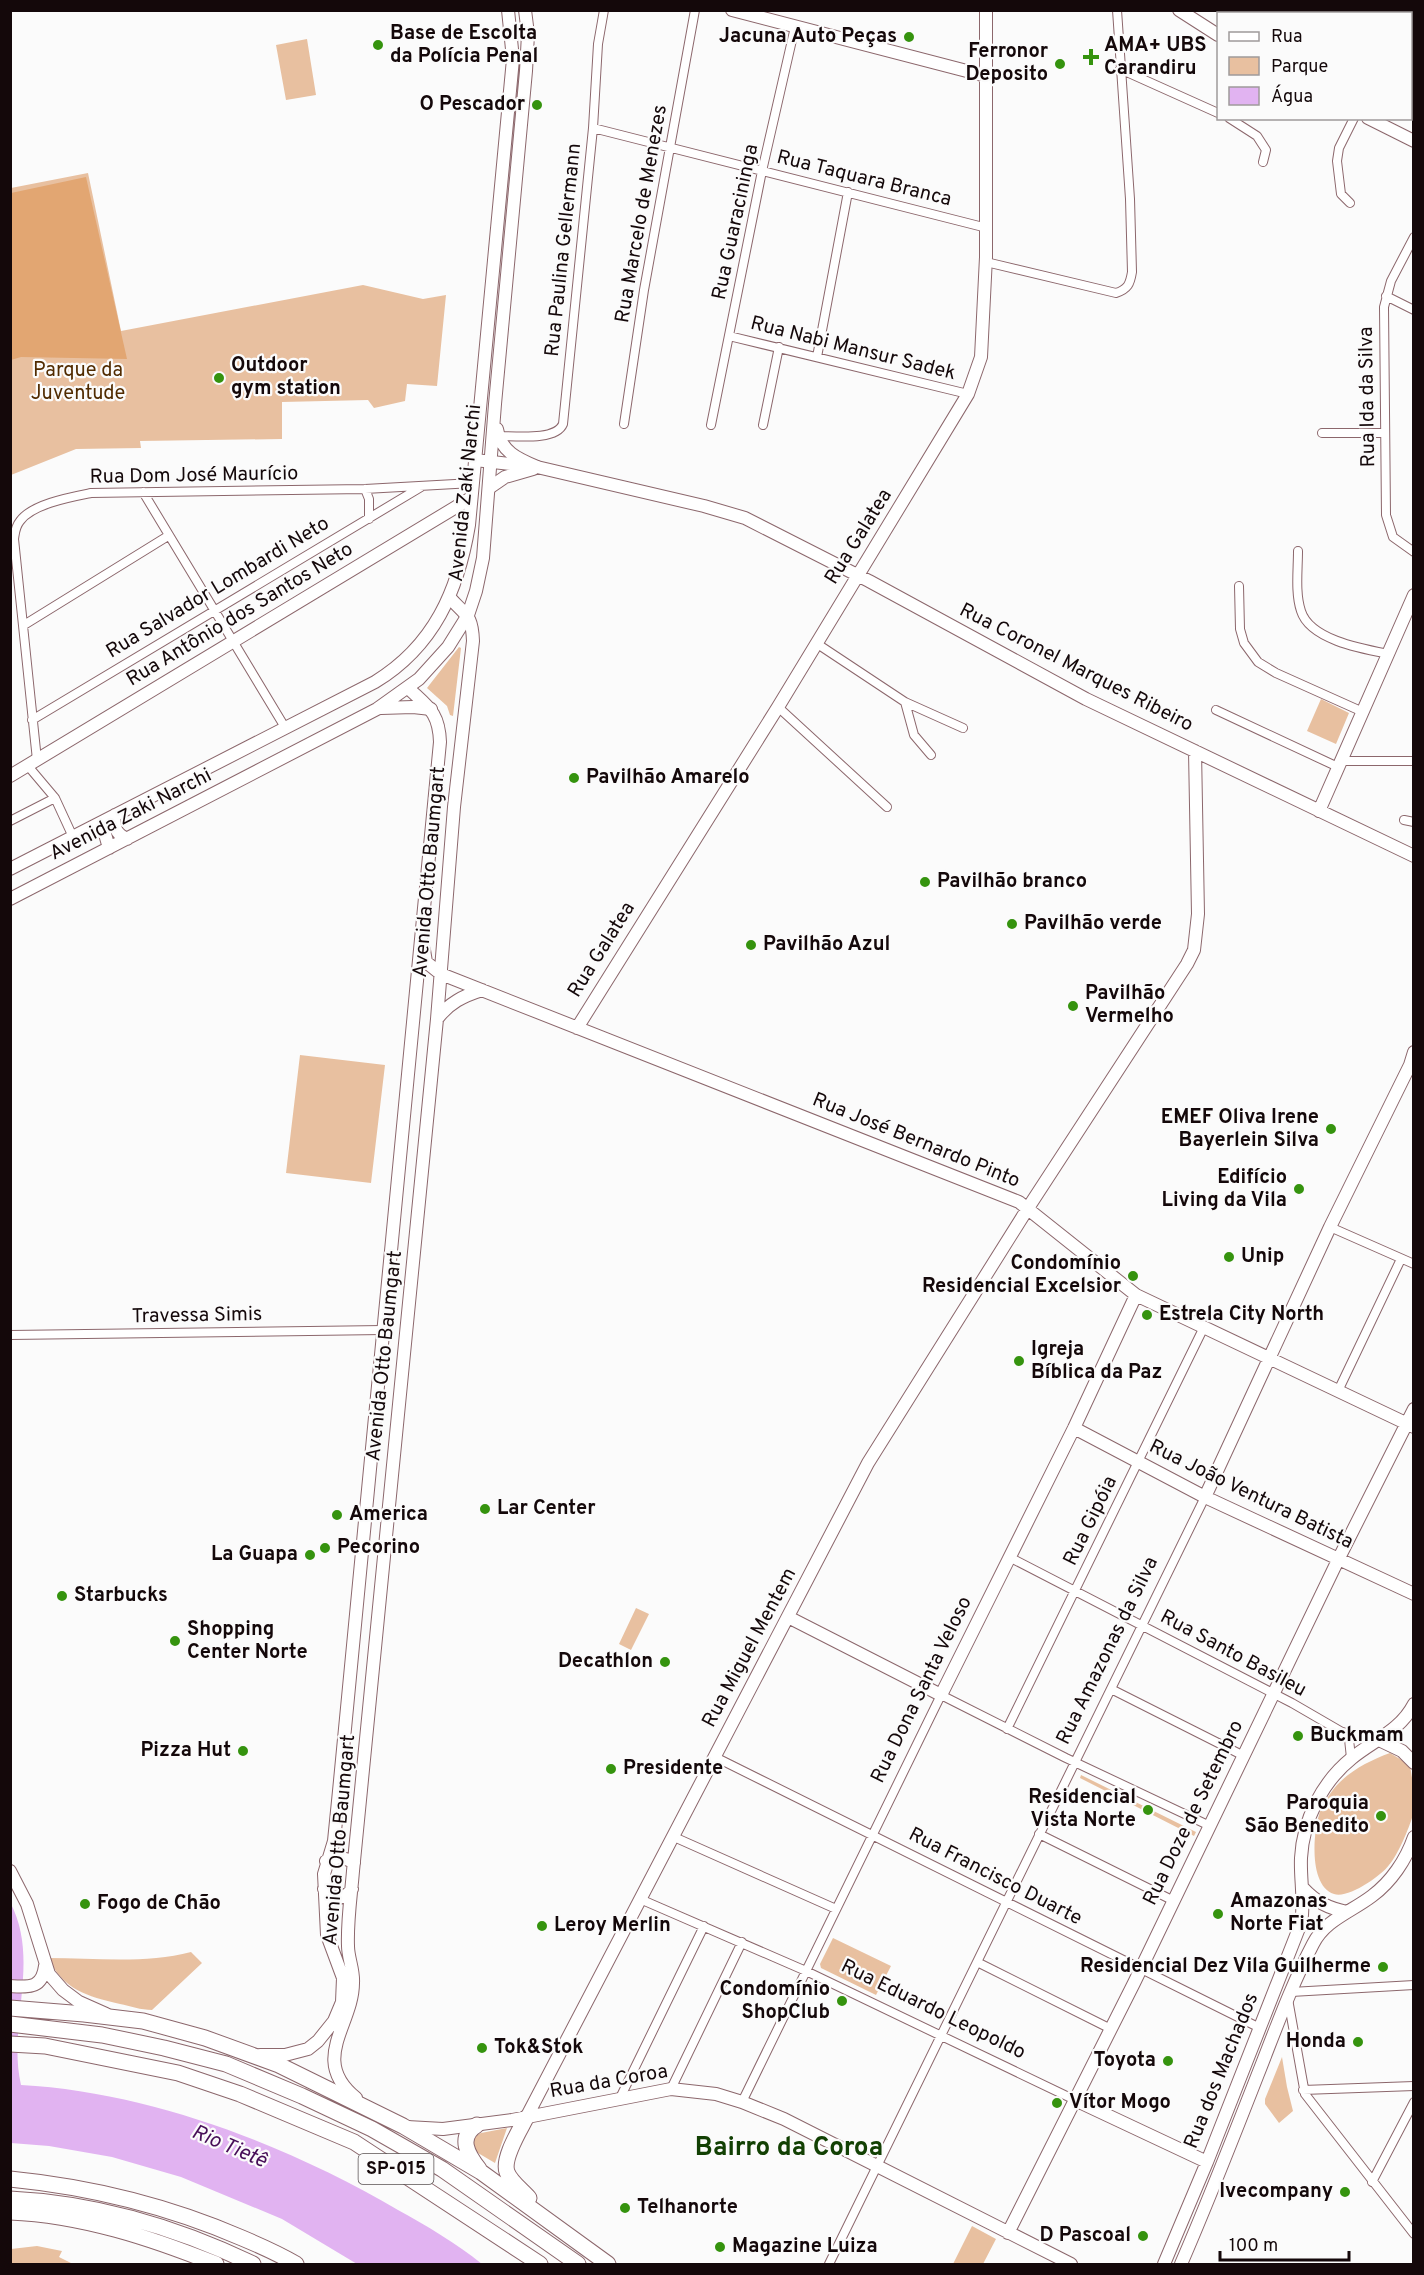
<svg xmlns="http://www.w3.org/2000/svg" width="1424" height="2275" font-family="Overpass,sans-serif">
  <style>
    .green { fill: #e8c0a0 }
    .forest { fill: #e2a672 }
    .water { fill: #e1b3f1 }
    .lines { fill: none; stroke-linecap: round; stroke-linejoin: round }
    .street-casing { stroke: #8c676c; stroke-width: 10 }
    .secondary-casing { stroke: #8c676c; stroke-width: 14 }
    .primary-casing { stroke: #8c676c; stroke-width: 14 }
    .highway-casing { stroke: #8c676c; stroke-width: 17 }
    .street { stroke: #fff; stroke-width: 8 }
    .secondary { stroke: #fff; stroke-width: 12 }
    .primary { stroke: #fff; stroke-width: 12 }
    .highway { stroke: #fff; stroke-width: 15 }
    .poi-dot { fill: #35930e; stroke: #fbfbfb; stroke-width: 2 }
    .labels { text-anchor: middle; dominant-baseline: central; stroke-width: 4.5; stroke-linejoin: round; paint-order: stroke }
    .shield { fill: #fbfbfb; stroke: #595152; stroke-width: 1.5 }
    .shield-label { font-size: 18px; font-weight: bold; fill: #14080a }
    .poi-label { font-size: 20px; font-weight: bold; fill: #14080a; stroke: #fbfbfb; text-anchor: start }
    .street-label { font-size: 20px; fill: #14080a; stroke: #fbfbfb }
    .park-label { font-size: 20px; fill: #512b00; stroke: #fbfbfb }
    .water-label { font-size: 21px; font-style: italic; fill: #470e58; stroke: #fbfbfb }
    .district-label { font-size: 26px; font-weight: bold; fill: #124003; stroke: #fbfbfb }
  </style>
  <rect width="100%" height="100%" fill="#fbfbfb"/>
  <path class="green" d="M307 39 316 95 286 100 276 45Z
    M88 173 121 331 363 285 423 299 446 295 437 386 407 384 405 401 374 408 368 400 282 402V439L140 441 141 448 76 449 11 475V188Z
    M459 647 461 648 453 716 450 715 447 706 427 688Z
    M1321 699 1349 713 1336 744 1307 731Z
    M300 1055 385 1065 371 1183 286 1173Z
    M636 1608 649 1614 631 1650 619 1644Z
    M1390 1753 1410 1765C1412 1780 1417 1800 1413 1815 1409 1828 1398 1855 1389 1865 1381 1876 1348 1899 1334 1894 1309 1886 1313 1834 1319 1815 1321 1808 1326 1800 1330 1794 1343 1774 1368 1761 1390 1753Z
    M1081 1775 1196 1832 1194 1836 1080 1778Z
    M833 1938 891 1966 876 1995 821 1968 820 1964Z
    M191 1952 202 1963 152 2010C141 2010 130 2006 120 2004 86 1996 64 1990 48 1958 95 1958 146 1964 191 1952Z
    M1282 2057 1287 2087 1293 2111 1279 2123 1265 2104V2099Z
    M507 2128 495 2163 478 2153 472 2147V2138L481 2133Z
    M972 2226 996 2239 983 2264H953Z
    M37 2246 62 2251 59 2257 73 2264H11V2249Z"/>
  <path class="forest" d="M86 177 127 359 21 357 11 360V193Z"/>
  <path class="water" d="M10 1902C41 1961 7 2024 21 2085 150 2092 287 2145 398 2210 427 2226 456 2243 482 2264H357L282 2219 181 2177 112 2157 49 2146 11 2143Z"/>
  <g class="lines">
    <g class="street-casing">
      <path id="street" d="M1120 69 1218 113
        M1229 118 1257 136 1266 150 1263 162
        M593 128 987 228
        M1350 203 1341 194 1337 161 1339 148 1354 118
        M1414 237 1391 281 1384 307 1386 515 1393 537 1414 552
        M986 262 1116 293C1128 289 1130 284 1132 272L1130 199 1117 10
        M1386 296 1414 310
        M729 336 968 394
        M817 357 848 192
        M624 424 644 290 695 10
        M711 425 762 171 795 27
        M763 425 779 347
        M1322 433H1385
        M498 436C515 436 556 441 563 424L593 128 598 44 604 10
        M365 489 369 499V519
        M143 492 286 729
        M1298 551C1298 570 1295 593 1301 611 1310 640 1363 649 1389 654
        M1239 586 1240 629 1244 643 1258 662 1276 673 1363 712
        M24 625 168 536
        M816 643 905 702 914 735 931 755
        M905 702 963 728
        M778 707 887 807
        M1216 710 1338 767
        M32 720 421 487
        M37 760 14 539C15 533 15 527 20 521 32 504 71 497 91 493L365 489 473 483
        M1341 761H1414
        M28 766 55 798 73 837
        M1404 820 1414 822
        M10 821 55 798
        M1330 1227 1414 1264
        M10 1335 383 1330
        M1338 1391 1401 1259
        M1009 1557 1292 1703 1342 1732 1378 1740
        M1111 1689 1244 1756
        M1007 1729 1204 1327
        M1342 1732 1349 1739 1351 1758
        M715 1757 1260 2028
        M1039 1834 1174 1901
        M674 1837 836 1909
        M640 1899 806 1971 1075 2100
        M977 1962 1111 2029
        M1291 1992 1414 1985
        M1288 1999 1305 2094 1414 2234
        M671 2089 742 1942
        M1303 2090 1414 2086
        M620 2098 704 1926
        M742 2102 941 1695 1066 1758 1210 1826
        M1372 2182 1414 2102
        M829 2264 1205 1497"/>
    </g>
    <g class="secondary-casing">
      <path id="secondary" d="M732 10 986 76
        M1179 10 1218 35
        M1368 118 1414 141
        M475 460 537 467 704 506 745 518 869 581 1086 699 1414 856
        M489 488 505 477 533 469
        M10 776 471 498
        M1319 811 1414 595
        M424 950 426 962 441 974 1019 1202 1136 1295 1414 1427
        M437 1019C449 1003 463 996 482 990
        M577 1028 778 707 968 394 981 357 986 257V10
        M1074 1428 1205 1497 1414 1594
        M1205 1497 1330 1227 1410 1065 1414 1052
        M788 1617 941 1695 1074 1428 1136 1295
        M1379 1740 1402 1751 1414 1763
        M326 1861C337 1856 344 1857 354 1863
        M10 1871 27 1904 49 1974 63 1990 79 2002 106 2014
        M1303 1888C1316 1902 1328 1908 1347 1912
        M324 1889C333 1900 343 1901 352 1889
        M10 1986C29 1987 42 1989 45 1966
        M260 2055H285L308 2049 318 2041 334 2021 342 2002 343 1978 327 1935 324 1874 334 1841 339 1791 440 742C439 712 428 707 408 688
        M356 2098C309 2060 353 2025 353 1983 354 1970 348 1958 348 1946 347 1921 351 1896 353 1871L437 1019 454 807 473 641C472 614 466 616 450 598
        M1075 2100 1207 2162
        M526 2118 868 1463 1028 1208 1187 964 1194 950 1198 914 1195 751
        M407 2127 443 2129 512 2120 671 2089 716 2094 742 2102 784 2119 1071 2264
        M1008 2233 1134 1983 1338 1560 1414 1409
        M1164 2264 1207 2162 1301 1923C1305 1901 1300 1880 1301 1858 1303 1820 1322 1782 1352 1758 1374 1740 1400 1731 1414 1704
        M1181 2264C1208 2202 1233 2138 1258 2074 1275 2031 1291 1986 1313 1944 1325 1920 1351 1912 1372 1896 1391 1882 1406 1860 1414 1837"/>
    </g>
    <g class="primary-casing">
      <path id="primary" d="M497 429C501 452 518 459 537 467
        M381 708 413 707 431 709
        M115 815C113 827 116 834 127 839
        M93 827 105 834 109 848
        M10 869 375 682C434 646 458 591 469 525L513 59 508 10
        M10 899 377 709 419 679 448 647 468 615 476 591 483 558 495 404 526 71 528 34 525 10"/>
    </g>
    <g class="highway-casing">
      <path id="highway" d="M10 2008 84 2014 143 2021 205 2038 279 2065 403 2126 481 2172 608 2264
        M10 2024 102 2035 164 2048 226 2064 302 2096 372 2129 442 2169 578 2264
        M10 2044 45 2046 178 2073 240 2094 354 2142 540 2264
        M526 2118C520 2130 502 2158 507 2172 510 2181 522 2190 529 2198
        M477 2125C457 2137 468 2155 479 2169
        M10 2179C91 2187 168 2206 242 2238 261 2246 279 2254 296 2264
        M10 2199C94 2203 178 2228 253 2264
        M10 2212C82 2215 151 2238 216 2264"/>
    </g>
    <use href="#street" class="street"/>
    <use href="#secondary" class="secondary"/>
    <use href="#primary" class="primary"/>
    <use href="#highway" class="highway"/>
  </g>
  <g class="poi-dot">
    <circle cx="909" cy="37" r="6"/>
    <circle cx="378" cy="45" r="6"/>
    <path d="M1088 48h6v6h6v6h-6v6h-6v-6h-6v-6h6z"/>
    <circle cx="1060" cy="64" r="6"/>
    <circle cx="537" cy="105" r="6"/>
    <circle cx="219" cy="378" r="6"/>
    <circle cx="574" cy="778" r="6"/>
    <circle cx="925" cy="882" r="6"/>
    <circle cx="1012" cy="924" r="6"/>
    <circle cx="751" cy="945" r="6"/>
    <circle cx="1073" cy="1006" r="6"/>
    <circle cx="1331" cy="1129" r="6"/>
    <circle cx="1299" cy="1189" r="6"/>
    <circle cx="1229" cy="1257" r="6"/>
    <circle cx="1133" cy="1276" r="6"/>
    <circle cx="1147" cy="1315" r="6"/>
    <circle cx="1019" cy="1361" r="6"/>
    <circle cx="485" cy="1509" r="6"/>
    <circle cx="337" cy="1515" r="6"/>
    <circle cx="325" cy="1548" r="6"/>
    <circle cx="310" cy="1555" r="6"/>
    <circle cx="62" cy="1596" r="6"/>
    <circle cx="175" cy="1641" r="6"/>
    <circle cx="665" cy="1662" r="6"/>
    <circle cx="1298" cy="1736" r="6"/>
    <circle cx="243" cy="1751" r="6"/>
    <circle cx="611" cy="1769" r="6"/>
    <circle cx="1148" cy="1810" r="6"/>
    <circle cx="1381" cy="1816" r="6"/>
    <circle cx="85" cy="1904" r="6"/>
    <circle cx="1218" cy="1914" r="6"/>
    <circle cx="542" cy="1926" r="6"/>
    <circle cx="1383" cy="1967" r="6"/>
    <circle cx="842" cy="2001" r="6"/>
    <circle cx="1358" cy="2042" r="6"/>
    <circle cx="482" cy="2048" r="6"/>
    <circle cx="1168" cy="2061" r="6"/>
    <circle cx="1057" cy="2103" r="6"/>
    <circle cx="1345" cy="2192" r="6"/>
    <circle cx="625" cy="2208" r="6"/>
    <circle cx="1143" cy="2236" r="6"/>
    <circle cx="720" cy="2247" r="6"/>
  </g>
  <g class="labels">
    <rect class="shield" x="358.5" y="2154" width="75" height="30" rx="4.5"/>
    <g class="shield-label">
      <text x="396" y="2169">SP-015</text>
    </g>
    <g class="poi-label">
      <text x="390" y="34">Base de Escolta<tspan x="390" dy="23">da Polícia Penal</tspan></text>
      <text x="897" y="37" text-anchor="end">Jacuna Auto Peças</text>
      <text x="1104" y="46">AMA+ UBS<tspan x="1104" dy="23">Carandiru</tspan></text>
      <text x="1048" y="52" text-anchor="end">Ferronor<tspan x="1048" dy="23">Deposito</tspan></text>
      <text x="525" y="105" text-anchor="end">O Pescador</text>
      <text x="231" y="366">Outdoor<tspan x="231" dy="23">gym station</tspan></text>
      <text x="586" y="778">Pavilhão Amarelo</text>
      <text x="937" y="882">Pavilhão branco</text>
      <text x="1024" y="924">Pavilhão verde</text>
      <text x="763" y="945">Pavilhão Azul</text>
      <text x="1085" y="994">Pavilhão<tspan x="1085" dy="23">Vermelho</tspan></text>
      <text x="1319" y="1118" text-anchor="end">EMEF Oliva Irene<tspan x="1319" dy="23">Bayerlein Silva</tspan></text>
      <text x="1287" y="1178" text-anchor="end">Edifício<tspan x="1287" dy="23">Living da Vila</tspan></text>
      <text x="1241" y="1257">Unip</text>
      <text x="1121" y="1264" text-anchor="end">Condomínio<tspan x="1121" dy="23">Residencial Excelsior</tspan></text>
      <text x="1159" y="1315">Estrela City North</text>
      <text x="1031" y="1350">Igreja<tspan x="1031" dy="23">Bíblica da Paz</tspan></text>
      <text x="497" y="1509">Lar Center</text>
      <text x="349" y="1515">America</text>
      <text x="337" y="1548">Pecorino</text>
      <text x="298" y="1555" text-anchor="end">La Guapa</text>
      <text x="74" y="1596">Starbucks</text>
      <text x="187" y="1630">Shopping<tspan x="187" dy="23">Center Norte</tspan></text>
      <text x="653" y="1662" text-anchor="end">Decathlon</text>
      <text x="1310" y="1736">Buckmam</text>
      <text x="231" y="1751" text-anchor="end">Pizza Hut</text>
      <text x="623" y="1769">Presidente</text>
      <text x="1136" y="1798" text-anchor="end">Residencial<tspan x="1136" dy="23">Vista Norte</tspan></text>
      <text x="1369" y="1804" text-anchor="end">Paroquia<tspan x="1369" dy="23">São Benedito</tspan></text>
      <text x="1230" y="1902">Amazonas<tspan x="1230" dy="23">Norte Fiat</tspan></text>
      <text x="97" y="1904">Fogo de Chão</text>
      <text x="554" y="1926">Leroy Merlin</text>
      <text x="1371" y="1967" text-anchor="end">Residencial Dez Vila Guilherme</text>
      <text x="830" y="1990" text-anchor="end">Condomínio<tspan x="830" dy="23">ShopClub</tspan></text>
      <text x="1346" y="2042" text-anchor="end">Honda</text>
      <text x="494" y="2048">Tok&amp;Stok</text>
      <text x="1156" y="2061" text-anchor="end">Toyota</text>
      <text x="1069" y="2103">Vítor Mogo</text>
      <text x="1333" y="2192" text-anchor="end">Ivecompany</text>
      <text x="637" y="2208">Telhanorte</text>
      <text x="1131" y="2236" text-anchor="end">D Pascoal</text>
      <text x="732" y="2247">Magazine Luiza</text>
    </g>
    <g class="street-label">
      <text transform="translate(864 179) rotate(14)">Rua Taquara Branca</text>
      <text transform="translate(642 214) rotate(-80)">Rua Marcelo de Menezes</text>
      <text transform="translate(736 222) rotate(-78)">Rua Guaracininga</text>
      <text transform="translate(564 250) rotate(-84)">Rua Paulina Gellermann</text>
      <text transform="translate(853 349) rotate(14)">Rua Nabi Mansur Sadek</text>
      <text transform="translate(1368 397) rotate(-91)">Rua Ida da Silva</text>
      <text transform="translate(194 476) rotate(-1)">Rua Dom José Maurício</text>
      <text transform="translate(466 493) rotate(-84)">Avenida Zaki Narchi</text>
      <text transform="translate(859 537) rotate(-58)">Rua Galatea</text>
      <text transform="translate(218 588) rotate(-31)">Rua Salvador Lombardi Neto</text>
      <text transform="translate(240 615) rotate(-31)">Rua Antônio dos Santos Neto</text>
      <text transform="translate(1076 668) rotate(27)">Rua Coronel Marques Ribeiro</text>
      <text transform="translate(131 815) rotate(-27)">Avenida Zaki Narchi</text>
      <text transform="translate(430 872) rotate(-85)">Avenida Otto Baumgart</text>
      <text transform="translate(602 950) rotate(-58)">Rua Galatea</text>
      <text transform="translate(916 1141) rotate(22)">Rua José Bernardo Pinto</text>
      <text transform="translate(197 1316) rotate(-1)">Travessa Simis</text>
      <text transform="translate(385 1356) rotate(-84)">Avenida Otto Baumgart</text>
      <text transform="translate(1251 1495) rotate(26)">Rua João Ventura Batista</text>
      <text transform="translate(1091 1521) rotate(-64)">Rua Gipóia</text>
      <text transform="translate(750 1648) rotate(-62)">Rua Miguel Mentem</text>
      <text transform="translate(1108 1651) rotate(-64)">Rua Amazonas da Silva</text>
      <text transform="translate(1233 1654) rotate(28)">Rua Santo Basileu</text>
      <text transform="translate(922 1690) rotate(-64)">Rua Dona Santa Veloso</text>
      <text transform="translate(1194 1813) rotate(-64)">Rua Doze de Setembro</text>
      <text transform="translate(340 1840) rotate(-85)">Avenida Otto Baumgart</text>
      <text transform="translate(995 1877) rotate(27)">Rua Francisco Duarte</text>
      <text transform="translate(933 2010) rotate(26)">Rua Eduardo Leopoldo</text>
      <text transform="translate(1222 2071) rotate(-68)">Rua dos Machados</text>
      <text transform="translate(609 2082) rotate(-10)">Rua da Coroa</text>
    </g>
    <g class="park-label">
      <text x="78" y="371">Parque da<tspan x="78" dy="23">Juventude</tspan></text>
    </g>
    <g class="water-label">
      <text transform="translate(229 2147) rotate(23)">Rio Tietê</text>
    </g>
    <g class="district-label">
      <text x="789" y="2148">Bairro da Coroa</text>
    </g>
  </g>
  <rect width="1424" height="2275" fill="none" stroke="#14080a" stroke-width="24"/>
  <rect x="1217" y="12" width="195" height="108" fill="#fbfbfb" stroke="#9f9a9b" stroke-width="1.5"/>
  <rect x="1229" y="32" width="30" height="9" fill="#ffffff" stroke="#9f9a9b" stroke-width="1.5"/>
  <text x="1271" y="42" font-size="18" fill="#14080a">Rua</text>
  <rect x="1229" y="57" width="30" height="18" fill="#e8c0a0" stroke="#9f9a9b" stroke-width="1.5"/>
  <text x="1271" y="72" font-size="18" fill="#14080a">Parque</text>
  <rect x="1229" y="87" width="30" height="18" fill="#e1b3f1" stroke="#9f9a9b" stroke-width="1.5"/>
  <text x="1271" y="102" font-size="18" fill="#14080a">Água</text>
  <path d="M1220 2251v9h129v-9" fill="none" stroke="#14080a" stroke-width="3"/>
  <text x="1229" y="2251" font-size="18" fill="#14080a" stroke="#fbfbfb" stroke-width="4.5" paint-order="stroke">100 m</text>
</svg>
